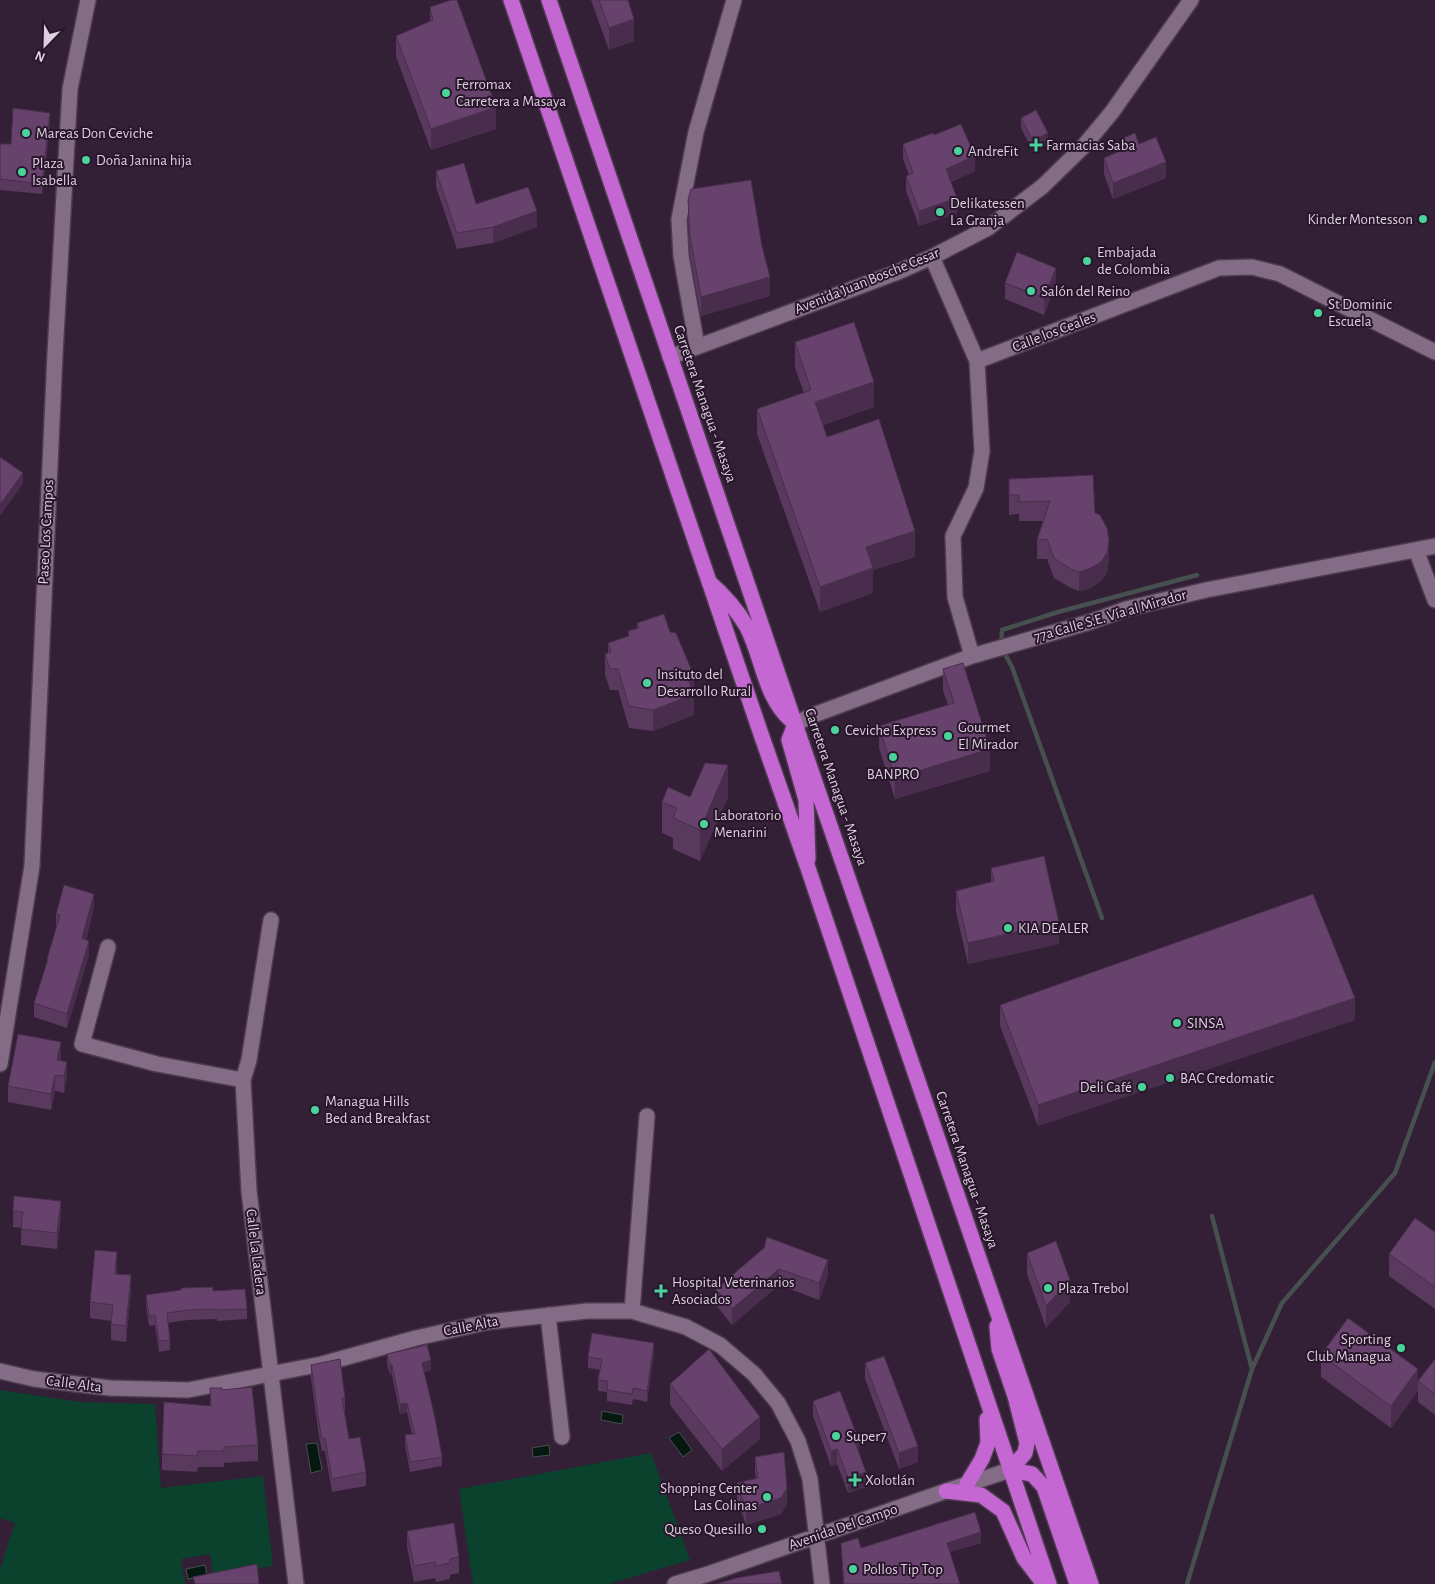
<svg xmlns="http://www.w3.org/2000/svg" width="1435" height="1584" font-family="'Alegreya Sans',sans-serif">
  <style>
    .green { fill: #0b422d }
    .water { fill: #051910; stroke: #46504e }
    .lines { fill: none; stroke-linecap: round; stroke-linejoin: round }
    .stream { stroke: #46504e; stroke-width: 4.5 }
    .minor-casing { stroke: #4d3c4f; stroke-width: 18 }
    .highway-casing { stroke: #4d3c4f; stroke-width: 18 }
    .minor { stroke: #846c87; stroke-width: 15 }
    .highway { stroke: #c567d3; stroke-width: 15 }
    .wall { fill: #59395d }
    .shaded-wall { fill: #482e4c }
    .building { fill: #67426c; stroke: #482e4c }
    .poi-dot { fill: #4ad49c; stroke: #29162c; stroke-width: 2 }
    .labels { text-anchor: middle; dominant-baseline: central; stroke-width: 4; stroke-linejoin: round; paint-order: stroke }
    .poi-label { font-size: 15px; fill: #ddd0de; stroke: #29162c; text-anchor: start }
    .street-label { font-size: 15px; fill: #ddd0de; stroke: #29162c }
  </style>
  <rect width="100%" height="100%" fill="#331f36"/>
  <path class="green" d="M0 1390 80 1402 155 1404 161 1488 263 1476 273 1566 213 1574 210 1554 181 1559 185 1584H0V1569L15 1523 0 1518Z
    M651 1453 690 1560 609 1584H473L459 1489Z"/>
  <path class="water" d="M602 1411 623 1415 622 1424 601 1420Z
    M679 1432 692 1450 683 1457 669 1438Z
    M317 1443 322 1470 311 1473 306 1444Z
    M549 1445 550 1455 533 1457 532 1448Z
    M205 1565 207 1576 188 1579 186 1569Z"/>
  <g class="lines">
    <path class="stream" d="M1102 918 1012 667 1001 647 1002 630 1058 612 1197 575
      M1252 1369 1282 1303 1395 1173 1435 1062
      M1187 1584 1252 1369 1212 1216"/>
    <g class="minor-casing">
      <path id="minor" d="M932 257 977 361 982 451 976 488 953 536 955 597 972 656
        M697 346 681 256 679 219 696 132 734 0
        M670 357 898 272 932 257 988 228 1043 186 1083 147 1112 112 1191 0
        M977 361 1219 268 1252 267 1280 274 1435 352
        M1416 550 1435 600
        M795 724 811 716 972 656 1090 622 1126 609 1206 590 1435 546
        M271 920 249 1060 243 1080 249 1191 296 1584
        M108 947 82 1044 157 1064 243 1080
        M0 1064 32 866 55 354 70 89 88 0
        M632 1311 647 1116
        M548 1315 562 1437
        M0 1371 34 1379 110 1388 188 1390 322 1364 416 1338 488 1322 587 1311H632L686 1327 720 1345 754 1374 778 1403 798 1441 810 1479 822 1584
        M675 1584 708 1574 946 1491 1010 1470"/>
    </g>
    <g class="highway-casing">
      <path id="highway" d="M511 0 762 737 809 871 1049 1584
        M549 0 795 724 1091 1584
        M709 582C724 595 737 610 747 627 763 658 764 697 792 721
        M795 724 789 740 806 800 808 859
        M997 1326 999 1349 1015 1396 1027 1443 1025 1453 1010 1470
        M1010 1470 1032 1474 1044 1487 1077 1584
        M967 1484 982 1459 988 1443 987 1419
        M946 1491 981 1495 1003 1511 1024 1558 1044 1584"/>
    </g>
    <use href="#minor" class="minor"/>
    <use href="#highway" class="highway"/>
  </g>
  <path class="wall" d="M591 0H628L634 41 609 50Z
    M430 7 496 129 431 150 396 57V36L430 21Z
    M1021 118 1048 144 1033 152 1021 128Z
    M50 124 42 194 0 190V144H11Z
    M934 135 975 171 951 182 957 213 919 226 906 191V176L909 175 903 159V144Z
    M1123 138 1139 144 1166 178 1113 199 1104 174V158L1123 150Z
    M436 171 476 204 537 227 493 243 457 249 436 187Z
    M688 200 770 296 701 316 690 255 688 220Z
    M1005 283 1056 284 1044 315 1005 299Z
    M795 342 874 407 823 425 827 437 915 557 873 570V593L820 612 757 434V409L804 393 795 368Z
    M1009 479 1095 513 1109 559 1107 573 1101 581 1089 589 1079 591 1071 588 1054 578 1047 559H1037V540L1043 521H1019V514L1009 515Z
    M637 623 670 632 694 676V715L653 731 629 728 618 690H610L605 675V654L608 653V643L628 636V631L637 628Z
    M943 669 990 771 895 799 879 748V726L948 705 943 691Z
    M690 797H728L700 861 673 849V838L662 833V802Z
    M991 868 1059 944 968 964 956 912V891L991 882Z
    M94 908 86 940 89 955 67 1028 34 1017V1003L47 964V959L56 929V914Z
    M1000 1005 1355 1020 1038 1126 1000 1026Z
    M61 1058 60 1060 67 1078 64 1093 55 1091 51 1110 8 1102V1086Z
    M13 1211 61 1217 57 1249 21 1245V1228L13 1227Z
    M1435 1232V1309L1389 1276V1254Z
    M764 1248 828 1276 819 1300 779 1285 732 1325 716 1305V1289Z
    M1027 1253 1070 1302 1046 1328 1027 1274Z
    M117 1268V1274L131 1291 126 1342 111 1340V1321L90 1318V1302Z
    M213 1291 247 1309V1319L217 1321V1319L188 1320 168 1323 170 1340V1350L159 1352 155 1325 149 1326 146 1306V1295Z
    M387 1354 431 1370 424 1372 442 1457V1466L410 1472 405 1445V1435L412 1434 407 1412 400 1414 392 1375H390L387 1364Z
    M654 1354 647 1402 633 1399 632 1405 607 1401V1392L598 1391V1380L600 1370 588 1368V1357Z
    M1321 1355 1418 1391 1391 1428 1321 1377Z
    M1435 1359V1415L1418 1402V1381Z
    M865 1363 918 1462 899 1469 865 1379Z
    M311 1365 345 1398V1411H344L349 1439 366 1472V1486L332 1492 325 1451H322L319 1437 311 1378Z
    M670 1384 760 1439 722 1471 670 1405Z
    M210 1388 222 1390 258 1445V1461L224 1463V1467H198L197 1472 162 1470V1454L210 1405Z
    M813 1401 859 1452 866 1487 848 1493 837 1464 831 1466 813 1416Z
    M755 1457 787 1504 781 1514 746 1525 737 1499V1483L756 1479 755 1473Z
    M407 1531 459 1557V1573L450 1575V1579L436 1582 435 1578 414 1582 407 1547Z
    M841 1543 861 1548 981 1543 950 1552 960 1584H843Z"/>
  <path class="shaded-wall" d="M634 19V41L609 50V28Z
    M496 107V129L431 150V129Z
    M50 113V124L42 194V184Z
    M1048 133V144L1033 152V141Z
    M975 156V171L946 184V169Z
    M1166 162V178L1113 199V183Z
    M957 198V213L919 226V211Z
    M537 211V227L493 243V227Z
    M1056 268V284L1044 315V298Z
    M770 277V296L701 316V297Z
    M874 382V407L815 427V402Z
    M23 473V484L0 516V505Z
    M915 531V557L873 570V593L820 612V587L866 547Z
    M1109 540V559L1107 573 1101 581 1089 589 1079 591V572Z
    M694 676V715L653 731V710L688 679Z
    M990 749V771L895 799V778Z
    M728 765V797L700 861V830Z
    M94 894V908L82 953V938Z
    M1059 922V944L968 964V943Z
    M89 941V955L67 1028V1014Z
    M1355 998V1020L1038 1126V1105Z
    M61 1042V1058L57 1076V1060Z
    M67 1062V1078L64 1093V1076Z
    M55 1075V1091L51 1110V1094Z
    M61 1201V1217L57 1249V1233Z
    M117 1252V1268L115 1290V1274Z
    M828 1260V1276L819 1300V1283Z
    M779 1269V1285L732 1325V1309Z
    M131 1275V1291L126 1342V1326Z
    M1070 1280V1302L1046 1328V1306Z
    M654 1343V1354L647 1402V1391Z
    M431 1360V1370L422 1373V1363Z
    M390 1365H392V1375H390Z
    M1418 1369V1391L1391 1428V1406Z
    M407 1403V1412L400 1414V1404Z
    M760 1417V1439L722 1471V1449Z
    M859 1441V1456L855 1442Z
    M918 1446V1462L899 1469V1453Z
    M837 1449V1464L831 1466V1451Z
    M866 1472V1487L848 1493V1478Z
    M787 1488V1504L781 1514 746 1525V1509Z
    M981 1532V1543L947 1553V1543Z"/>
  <path class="building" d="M451 0H457L496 107 431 129 396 36 433 20 430 7Z
    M599 0H628L634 19 609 28Z
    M13 108 50 113 42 184 0 179V144H11Z
    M1036 110 1048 133 1033 141 1021 118Z
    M961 124 975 156 946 169 957 198 919 211 906 176 913 173 903 144 933 133 934 135Z
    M1135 133 1139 144 1156 137 1166 162 1113 183 1104 158 1127 148 1123 138Z
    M464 163 476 204 528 187 537 211 493 227 457 233 436 171Z
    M751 180 762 246 770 277 701 297 690 236 688 200 691 189Z
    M1017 252 1056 268 1044 298 1005 283Z
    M854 322 874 382 815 402 827 437 879 419 915 531 866 547 873 568 820 587 757 409 811 390 795 342Z
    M0 457 23 473 0 505Z
    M1093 475 1095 513 1100 515 1107 528 1109 540 1107 553 1101 562 1089 569 1079 572 1071 569 1054 558 1047 539 1037 540 1050 501 1019 502V495H1009V479Z
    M664 614 670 632 676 633 694 676 688 679 694 694 653 710 629 706 618 669H610L605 654 611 652 608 643 629 636 628 631 639 628 637 623Z
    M963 663 990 749 895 778 879 726 954 703 943 669Z
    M705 763 728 765 700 830 673 818 677 808 662 802 668 787 690 797Z
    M1044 856 1059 922 968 943 956 891 994 881 991 868Z
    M64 885 94 894 82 938 89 941 67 1014 34 1003 48 959H47L60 915 56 914Z
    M1313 894 1355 998 1038 1105 1000 1005Z
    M18 1034 61 1042 57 1060 67 1062 64 1076 55 1075 51 1094 8 1086Z
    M14 1196 61 1201 57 1233 21 1229 23 1212 13 1211Z
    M1415 1218 1435 1232V1287L1389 1254Z
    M767 1237 828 1260 819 1283 779 1269 732 1309 716 1289 764 1248Z
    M1056 1241 1070 1280 1046 1306 1027 1253Z
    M95 1250 117 1252 115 1274 131 1275 126 1326 111 1324 113 1305 90 1302Z
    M213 1287V1291L245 1289 247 1309 217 1310V1309L188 1310 167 1313 170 1340 159 1341 155 1315 149 1316 146 1295 181 1290V1288Z
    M1348 1318 1418 1369 1391 1406 1321 1355Z
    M592 1333 654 1343 647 1391 633 1388 632 1394 607 1390 608 1381 598 1380 602 1359 588 1357Z
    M427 1345 431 1360 422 1363 435 1418 442 1457 410 1462 405 1435 415 1434 407 1403 400 1404 392 1365H390L387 1354Z
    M709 1349 760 1417 722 1449 670 1384Z
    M884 1356 918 1446 899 1453 865 1363Z
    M340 1359 345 1398H342L349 1439 360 1437 366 1472 332 1479 325 1438H322L319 1423 311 1365Z
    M1435 1359V1394L1418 1381Z
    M252 1387 258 1445 224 1447V1451H198L197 1456 162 1454 164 1402 211 1406 210 1388H222V1390Z
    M840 1391 859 1441 855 1442 866 1472 848 1478 837 1449 831 1451 813 1401Z
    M784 1452 787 1488 781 1498 746 1509 737 1483 758 1478 755 1457Z
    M975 1512 981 1532 947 1543 960 1584H844L841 1543 858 1538 861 1548Z
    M454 1523 459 1557 450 1559V1563L436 1566 435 1562 414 1566 407 1531Z
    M257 1564 259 1584H195L193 1577Z
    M779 1571 782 1584H716L736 1578Z"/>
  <g class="poi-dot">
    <circle cx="446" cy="93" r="5"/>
    <circle cx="26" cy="133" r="5"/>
    <path d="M1033.5 137.5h5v5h5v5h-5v5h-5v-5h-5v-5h5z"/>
    <circle cx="958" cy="151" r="5"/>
    <circle cx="86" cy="160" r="5"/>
    <circle cx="22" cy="172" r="5"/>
    <circle cx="940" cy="212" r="5"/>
    <circle cx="1423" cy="219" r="5"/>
    <circle cx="1087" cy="261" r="5"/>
    <circle cx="1031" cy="291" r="5"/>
    <circle cx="1318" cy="313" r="5"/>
    <circle cx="647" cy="683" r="5"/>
    <circle cx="835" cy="730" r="5"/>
    <circle cx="948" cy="736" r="5"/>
    <circle cx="893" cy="757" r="5"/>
    <circle cx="704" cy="824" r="5"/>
    <circle cx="1008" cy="928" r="5"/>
    <circle cx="1177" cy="1023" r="5"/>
    <circle cx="1170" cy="1078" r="5"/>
    <circle cx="1142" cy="1087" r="5"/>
    <circle cx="315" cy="1110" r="5"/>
    <circle cx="1048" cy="1288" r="5"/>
    <path d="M658.5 1283.5h5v5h5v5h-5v5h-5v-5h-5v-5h5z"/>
    <circle cx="1401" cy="1348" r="5"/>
    <circle cx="836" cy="1436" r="5"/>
    <path d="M852.5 1472.5h5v5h5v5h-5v5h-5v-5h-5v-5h5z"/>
    <circle cx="767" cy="1497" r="5"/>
    <circle cx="762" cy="1529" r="5"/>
    <circle cx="853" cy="1569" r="5"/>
  </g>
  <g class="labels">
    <g class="poi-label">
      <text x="456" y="84">Ferromax<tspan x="456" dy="17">Carretera a Masaya</tspan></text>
      <text x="36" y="133">Mareas Don Ceviche</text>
      <text x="1046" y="145">Farmacias Saba</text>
      <text x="968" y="151">AndreFit</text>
      <text x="96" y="160">Doña Janina hija</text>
      <text x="32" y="163">Plaza<tspan x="32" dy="17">Isabella</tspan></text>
      <text x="950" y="203">Delikatessen<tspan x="950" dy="17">La Granja</tspan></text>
      <text x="1413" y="219" text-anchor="end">Kinder Montesson</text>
      <text x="1097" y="252">Embajada<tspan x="1097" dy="17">de Colombia</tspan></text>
      <text x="1041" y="291">Salón del Reino</text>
      <text x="1328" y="304">St Dominic<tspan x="1328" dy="17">Escuela</tspan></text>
      <text x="657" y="674">Insituto del<tspan x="657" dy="17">Desarrollo Rural</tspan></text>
      <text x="958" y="727">Gourmet<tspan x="958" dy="17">El Mirador</tspan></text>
      <text x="845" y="730">Ceviche Express</text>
      <text x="893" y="774" text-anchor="middle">BANPRO</text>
      <text x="714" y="815">Laboratorio<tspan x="714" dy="17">Menarini</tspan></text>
      <text x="1018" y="928">KIA DEALER</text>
      <text x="1187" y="1023">SINSA</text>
      <text x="1180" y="1078">BAC Credomatic</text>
      <text x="1132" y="1087" text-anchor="end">Deli Café</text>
      <text x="325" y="1101">Managua Hills<tspan x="325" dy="17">Bed and Breakfast</tspan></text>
      <text x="672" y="1282">Hospital Veterinarios<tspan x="672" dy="17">Asociados</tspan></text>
      <text x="1058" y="1288">Plaza Trebol</text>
      <text x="1391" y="1339" text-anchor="end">Sporting<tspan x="1391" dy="17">Club Managua</tspan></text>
      <text x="846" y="1436">Super7</text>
      <text x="865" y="1480">Xolotlán</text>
      <text x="757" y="1488" text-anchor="end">Shopping Center<tspan x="757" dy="17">Las Colinas</tspan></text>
      <text x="752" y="1529" text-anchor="end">Queso Quesillo</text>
      <text x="863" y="1569">Pollos Tip Top</text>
    </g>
    <g class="street-label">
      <text transform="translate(867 281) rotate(-22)">Avenida Juan Bosche Cesar</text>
      <text transform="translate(1054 332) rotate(-21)">Calle los Ceales</text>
      <text transform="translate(705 404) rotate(71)">Carretera Managua - Masaya</text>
      <text transform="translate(46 532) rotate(-87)">Paseo Los Campos</text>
      <text transform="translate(1110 616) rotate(-16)">77a Calle S.E. Vía al Mirador</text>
      <text transform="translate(836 787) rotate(71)">Carretera Managua - Masaya</text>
      <text transform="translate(967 1170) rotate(71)">Carretera Managua - Masaya</text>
      <text transform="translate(256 1252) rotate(83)">Calle La Ladera</text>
      <text transform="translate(471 1326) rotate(-11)">Calle Alta</text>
      <text transform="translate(74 1384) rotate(7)">Calle Alta</text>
      <text transform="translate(843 1527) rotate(-19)">Avenida Del Campo</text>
    </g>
  </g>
  <g transform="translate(45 45) rotate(203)" stroke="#29162c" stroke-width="4" paint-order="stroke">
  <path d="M0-4L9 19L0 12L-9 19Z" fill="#ddd0de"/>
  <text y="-8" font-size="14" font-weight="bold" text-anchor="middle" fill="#ddd0de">N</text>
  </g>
</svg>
